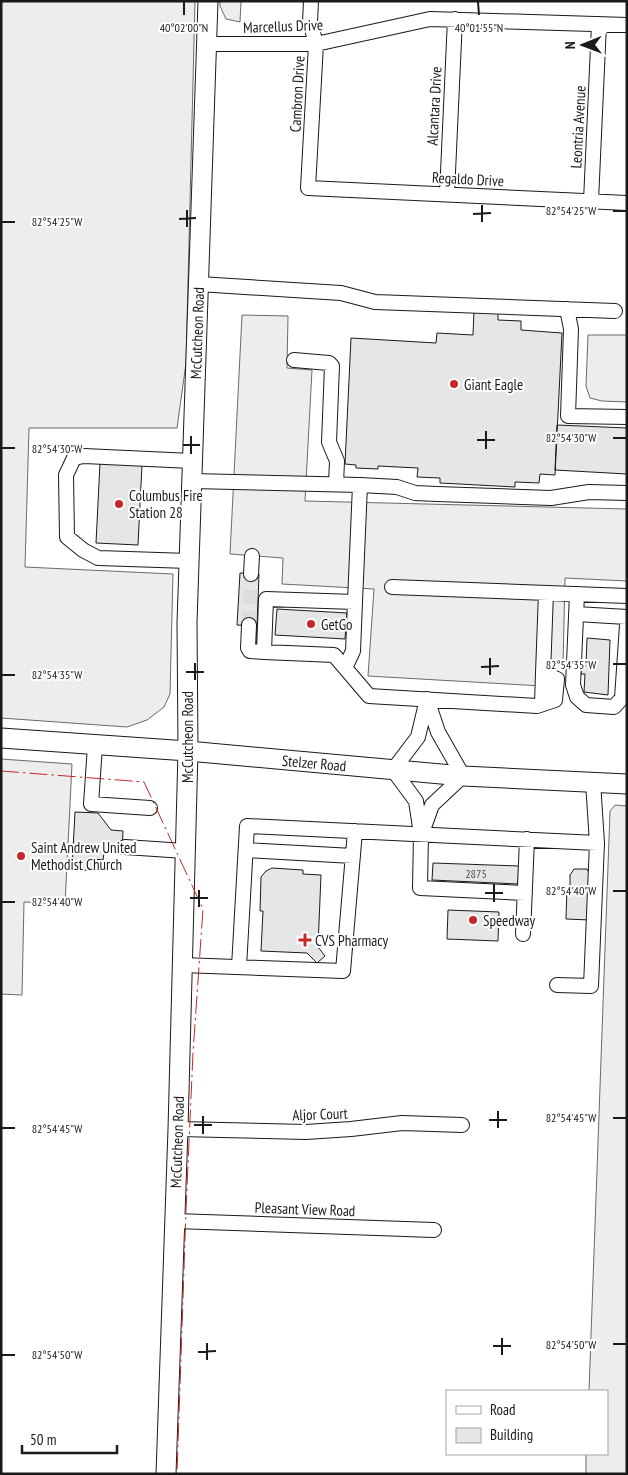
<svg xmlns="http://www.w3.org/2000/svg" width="628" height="1475" font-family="'PT Sans Narrow',sans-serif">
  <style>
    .built { fill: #ededed; stroke: #6a6a6a }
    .building { fill: #e6e6e6; stroke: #1a1a1a }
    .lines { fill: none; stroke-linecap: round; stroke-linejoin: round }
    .minor-tunnel { stroke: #ddd; stroke-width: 14; stroke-dasharray: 14 7; stroke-linecap: butt }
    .minor-casing { stroke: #1a1a1a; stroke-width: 16 }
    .major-casing { stroke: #1a1a1a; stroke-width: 21 }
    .minor { stroke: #fff; stroke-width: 14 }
    .major { stroke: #fff; stroke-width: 19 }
    .power { stroke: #c62828; stroke-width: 1; stroke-dasharray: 18 4 2.5 4; stroke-linecap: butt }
    .ticks { fill: none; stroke: #1a1a1a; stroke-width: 2 }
    .poi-dot { fill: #c62828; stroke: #fff; stroke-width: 2 }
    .labels { text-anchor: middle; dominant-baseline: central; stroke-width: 4; stroke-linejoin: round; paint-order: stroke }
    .number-label { font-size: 12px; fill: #4d4d4d }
    .street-label { font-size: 15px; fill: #1a1a1a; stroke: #fff }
    .poi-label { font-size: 15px; fill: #1a1a1a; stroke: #fff; text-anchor: start }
    .ticks-label { font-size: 12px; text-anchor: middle; fill: #1a1a1a; stroke: #fff; stroke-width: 4; stroke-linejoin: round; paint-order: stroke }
  </style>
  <rect width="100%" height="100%" fill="#fff"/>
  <path class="built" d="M1 1H195L186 363 177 428H29L25 567 173 574 170 694 164 707 147 720 127 727 1 718Z
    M220 1H241L240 22 226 19 220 6Z
    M242 315 288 316 287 368 312 370 305 501 627 509V581L565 578 563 664 543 663 542 686 368 676 374 589 282 584 283 558 230 554Z
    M588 335H627V402L602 401 590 398 586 386Z
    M1 759 72 764 65 904 24 902 22 995 1 994Z
    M615 805 627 806V1474H586V1454H607V1391H589L610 811Z"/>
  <path class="building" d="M474 310 498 311V320L521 321V330L562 333 555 475 540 474 539 483 515 482V487L440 483V478L417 477 418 468 378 466V469L356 468V465L345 464 351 338 436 343 437 333 473 335Z
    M557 425 627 428V474L555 470Z
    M100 463 142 465 138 545 96 543Z
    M240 573 259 574 257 626 237 625Z
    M277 609 347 613 345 639 275 635Z
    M587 638 610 640 608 695 584 692 585 674H581V665L586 666Z
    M75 812 98 813 111 830 123 831 122 854 104 853 103 860 94 859V871L72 869Z
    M433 863 519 866 518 884 432 880Z
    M272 868 303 870V874L321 875 318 947 325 956 317 963 307 953 261 951 263 911H260L261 877 266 871Z
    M574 869H587L591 877 590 920 566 919 567 888 570 886V875Z
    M448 910 499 912 498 941 447 939Z"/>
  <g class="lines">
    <path class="minor-tunnel" d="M249 625 251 574"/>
    <g class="minor-casing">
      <path id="minor" d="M311 1 310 22 316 44 308 188 627 203
        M207 44H316L430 19 627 25
        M447 194 455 19
        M591 201 599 24
        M199 284 341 293 375 302 615 311
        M567 309 571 329 568 416 627 417
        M294 360 329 363 332 366 329 442 337 461 336 484
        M192 481 360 485 355 602 266 599 264 652 334 655 369 696 537 706 555 700 557 679 543 673 546 593
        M360 485 397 487 415 493 437 494 551 498 589 492 627 493
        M189 561 98 558 83 550 67 537 66 475 74 458 84 456 192 461
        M251 574 252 556
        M392 587 627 596
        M577 594 573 685 577 697 586 705 614 707 622 698 627 625
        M576 614 627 617
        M249 625 248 648 250 651 264 652
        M345 668 353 651 355 602
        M427 699 418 737 393 770 416 801 421 834 420 888 525 893
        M542 704 543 673
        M95 746 91 804 150 808
        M422 833 432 805 463 776 438 732 427 699
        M125 847 185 851
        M246 850 353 856
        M523 934 527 839
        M182 965 343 971 355 831
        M239 967 247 826 597 843
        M557 985 591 986 597 843 593 782
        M178 1129 306 1132 351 1129 402 1123 462 1125
        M175 1221 434 1230"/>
    </g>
    <g class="major-casing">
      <path id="major" d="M1 738 188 751 463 776 627 784
        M166 1474 178 1129 188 751 187 623 208 1"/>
    </g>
    <use href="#minor" class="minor"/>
    <use href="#major" class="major"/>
    <path class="power" d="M1 771 144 782 203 909 193 1053 186 1210 177 1474"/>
  </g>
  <path class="ticks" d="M184 2V15M478 2 479 15M482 205V222M187 210V227M613 211H626M473 214 491 213M179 219 196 218M2 222H15M486 431V449M191 436V454M613 438H626M477 440H495M183 445H200M2 448H15M490 658V675M195 663V680M613 664H626M481 667 499 666M186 672H204M2 675H15M494 884V902M199 890V907M613 891H626M485 893H503M190 898H208M2 902H15M498 1111V1128M203 1116V1134M613 1118H626M489 1120H507M194 1125H212M2 1128H15M502 1338V1355M207 1343V1360M613 1344H626M493 1346H511M198 1352 216 1351M2 1355H15"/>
  <g class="poi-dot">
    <circle cx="454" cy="384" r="5"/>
    <circle cx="119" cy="504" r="5"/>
    <circle cx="311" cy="624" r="5"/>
    <circle cx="21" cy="856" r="5"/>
    <circle cx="473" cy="920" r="5"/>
    <path d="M302.5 932.5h5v5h5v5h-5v5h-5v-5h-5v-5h5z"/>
  </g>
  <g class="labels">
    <g class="number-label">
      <text x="476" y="873">2875</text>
    </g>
    <g class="street-label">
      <text transform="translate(283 26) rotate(-2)">Marcellus Drive</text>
      <text transform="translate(297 94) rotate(-87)">Cambron Drive</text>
      <text transform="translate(434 106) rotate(-87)">Alcantara Drive</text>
      <text transform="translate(578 127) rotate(-87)">Leontria Avenue</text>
      <text transform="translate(468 179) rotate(3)">Regaldo Drive</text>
      <text transform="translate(197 333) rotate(-88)">McCutcheon Road</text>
      <text transform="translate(187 737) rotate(-90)">McCutcheon Road</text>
      <text transform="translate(314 763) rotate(5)">Stelzer Road</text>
      <text transform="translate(320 1114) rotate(-2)">Aljor Court</text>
      <text transform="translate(177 1142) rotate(-88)">McCutcheon Road</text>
      <text transform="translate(305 1209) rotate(2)">Pleasant View Road</text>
    </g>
    <g class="poi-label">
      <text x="464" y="384">Giant Eagle</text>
      <text x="129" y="495">Columbus Fire<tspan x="129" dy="17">Station 28</tspan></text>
      <text x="321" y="624">GetGo</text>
      <text x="31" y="847">Saint Andrew United<tspan x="31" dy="17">Methodist Church</tspan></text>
      <text x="483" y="920">Speedway</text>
      <text x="315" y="940">CVS Pharmacy</text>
    </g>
  </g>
  <g class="ticks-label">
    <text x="184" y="32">40°02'00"N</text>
    <text x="479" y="32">40°01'55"N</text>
    <text x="571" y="215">82°54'25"W</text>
    <text x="57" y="226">82°54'25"W</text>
    <text x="571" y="442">82°54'30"W</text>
    <text x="57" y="453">82°54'30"W</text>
    <text x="571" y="669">82°54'35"W</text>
    <text x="57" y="679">82°54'35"W</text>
    <text x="571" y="895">82°54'40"W</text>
    <text x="57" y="906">82°54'40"W</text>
    <text x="571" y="1122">82°54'45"W</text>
    <text x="57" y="1133">82°54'45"W</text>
    <text x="571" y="1349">82°54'50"W</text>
    <text x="57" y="1359">82°54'50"W</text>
  </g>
  <rect width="628" height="1475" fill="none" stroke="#1a1a1a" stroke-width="5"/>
  <rect x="446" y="1390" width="162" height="65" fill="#ffffff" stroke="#a3a3a3"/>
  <rect x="456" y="1406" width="25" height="8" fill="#ffffff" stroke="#a3a3a3"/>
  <text x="490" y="1415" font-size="15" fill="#1a1a1a">Road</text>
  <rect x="456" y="1428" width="25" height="15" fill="#e6e6e6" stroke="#a3a3a3"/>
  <text x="490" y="1440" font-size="15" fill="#1a1a1a">Building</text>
  <g transform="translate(583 45) rotate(269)" stroke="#ffffff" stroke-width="4" paint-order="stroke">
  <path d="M0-4L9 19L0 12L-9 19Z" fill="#1a1a1a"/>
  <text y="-8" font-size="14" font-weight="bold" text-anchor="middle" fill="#1a1a1a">N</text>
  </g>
  <path d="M22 1445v8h95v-8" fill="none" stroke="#1a1a1a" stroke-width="2.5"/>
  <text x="30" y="1445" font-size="15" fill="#1a1a1a" stroke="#ffffff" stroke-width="4" paint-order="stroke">50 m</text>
</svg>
